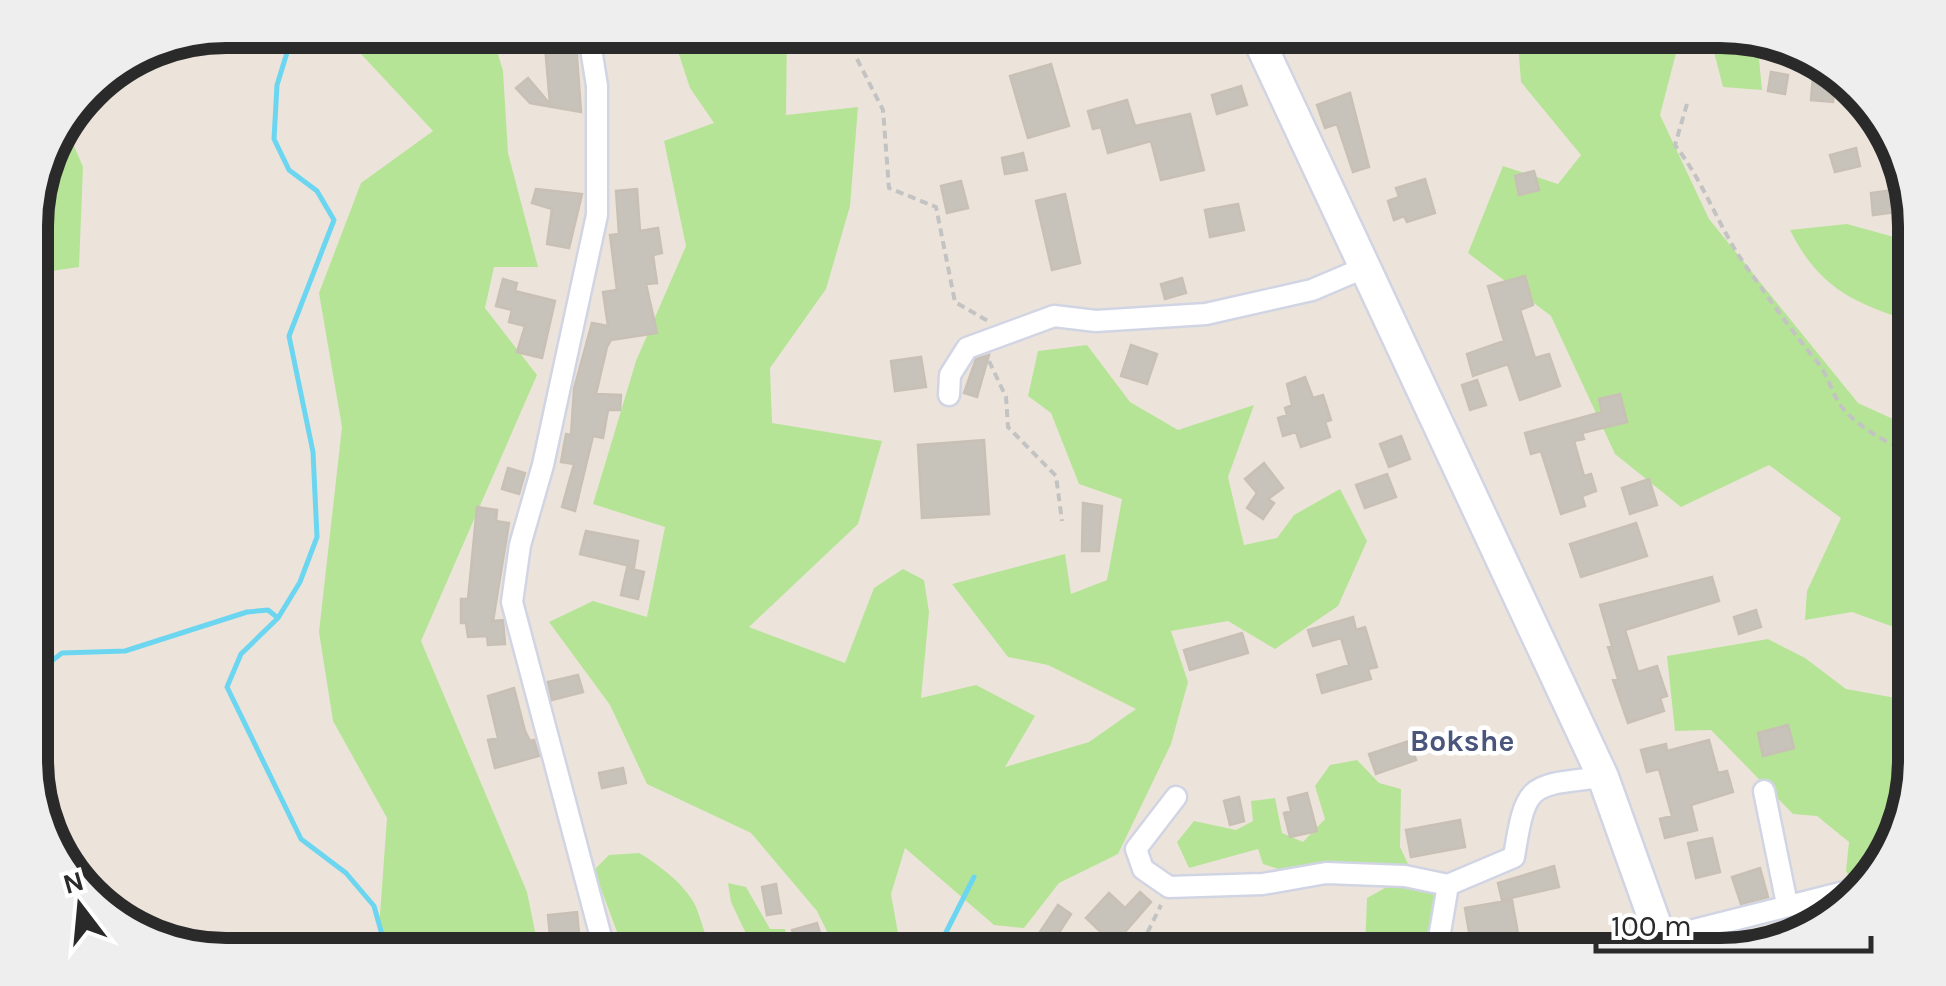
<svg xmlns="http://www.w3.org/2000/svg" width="1946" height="986" font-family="Karla,sans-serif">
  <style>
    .green { fill: #b6e496 }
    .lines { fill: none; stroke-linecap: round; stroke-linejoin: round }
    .stream { stroke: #6cd6f1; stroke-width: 5 }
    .building { fill: #c7c2ba; stroke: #c8c0b5; stroke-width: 2.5 }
    .minor-casing { stroke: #d1d5e3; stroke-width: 25 }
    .secondary-casing { stroke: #d1d5e3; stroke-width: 35 }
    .path { stroke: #c3c3c3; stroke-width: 4; stroke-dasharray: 8 5; stroke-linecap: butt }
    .minor { stroke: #fff; stroke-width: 20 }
    .secondary { stroke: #fff; stroke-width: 30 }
    .labels { text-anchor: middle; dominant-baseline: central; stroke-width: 9; stroke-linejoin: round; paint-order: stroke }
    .neighbourhood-label { font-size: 30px; font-weight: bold; fill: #49557b; stroke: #fff }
    .rim { fill: none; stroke: #2a2a2a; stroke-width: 12 }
  </style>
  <rect width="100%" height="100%" fill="#ece4db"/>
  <path class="green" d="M347 30H491L503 71 508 153 538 267H494L485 308 537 375 421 641 527 892 540 956H377L387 818 333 721 319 632 342 427 319 293 361 183 433 131 347 39Z
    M671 30H787L786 115 858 107 850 206 826 289 770 368 772 423 882 441 858 524 749 627 845 663 874 588 903 569 924 580 929 612 921 698 976 685 1035 716 1005 767 1089 742 1136 709 1048 665 1008 657 952 584 1065 554 1071 594 1107 580 1122 499 1079 484 1051 413 1028 396 1038 351 1087 345 1130 402 1178 430 1254 405 1228 477 1244 545 1277 538 1294 515 1340 489 1367 541 1338 606 1275 649 1228 621 1171 631 1188 682 1171 744 1118 854 1059 883 1024 928 994 925 905 848 891 894 902 956H839L817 911 751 833 647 784 610 705 549 622 593 601 647 617 665 527 593 504 636 361 686 246 664 141 714 123 690 88Z
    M1517 30H1682L1660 115 1709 219 1858 403 1915 429 1916 635 1852 612 1805 620 1807 591 1841 518 1769 465 1681 507 1615 454 1551 316 1468 253 1503 166 1558 184 1581 155 1521 82Z
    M1714 30 1757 38 1762 90 1723 87 1712 44Z
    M64 122 83 167 79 267 31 274C30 222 31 164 64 122Z
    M1847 224 1905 240 1914 237 1915 323C1855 303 1820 290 1790 230Z
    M1768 639 1805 658 1846 689 1907 700C1913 721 1910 743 1916 761L1896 846 1857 891 1846 871 1849 842 1817 816 1793 814 1711 730 1675 731 1667 656Z
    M1357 760 1379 783 1401 789 1400 847 1409 866 1284 871 1263 864 1258 849 1189 868 1177 842 1194 821 1236 830 1253 821 1251 801 1275 798 1282 833 1303 842 1325 819 1315 786 1330 765Z
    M639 853C658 864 687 886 696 907 704 927 704 938 719 956H621L623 948 594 870 609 855Z
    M728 883 746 887 770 929H785L790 956H739L749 940 731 902Z
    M1394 883 1434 891 1435 921 1429 956H1350L1365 948 1367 898Z"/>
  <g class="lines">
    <path class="stream" d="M294 30 277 85 274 139 289 170 317 191 334 220 289 336 313 452 317 537 300 582 278 618 241 654 227 687 301 839 346 873 374 906 388 956
      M32 676 62 653 125 651 247 612 268 610 278 618
      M934 956 974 877"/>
  </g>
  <path class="building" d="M576 43 581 112 530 103 516 88 528 78 550 104 545 46Z
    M1051 64 1069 126 1028 138 1010 76Z
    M1771 72 1788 75 1785 94 1768 91Z
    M1813 76 1835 78 1833 102 1811 100Z
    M1241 86 1247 105 1217 114 1212 95Z
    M1350 93 1369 167 1353 172 1337 124 1325 128 1317 105Z
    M1127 100 1135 126 1190 114 1204 170 1161 180 1151 141 1108 153 1101 127 1093 129 1088 111Z
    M1856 148 1860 166 1835 172 1830 155Z
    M1023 153 1027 170 1005 174 1002 158Z
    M1534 171 1539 190 1519 195 1515 176Z
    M1425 179 1435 213 1407 222 1404 216 1394 220 1388 201 1399 197 1396 188Z
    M961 181 968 208 947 213 941 186Z
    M536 189 582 194 569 248 547 244 552 209 532 203Z
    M637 189 640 231 658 228 662 253 653 255 657 283 646 284 657 333 611 340 607 347 596 394 621 395 620 410H608L603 438 593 436 575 511 562 507 574 464 561 462 566 434 571 435 574 389 592 323 608 326 603 292 617 290 610 235 619 234 616 191Z
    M1894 190 1897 212 1873 215 1871 193Z
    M1065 194 1080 263 1052 270 1036 201Z
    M1238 204 1244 230 1210 237 1205 210Z
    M1525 276 1533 305 1520 310 1535 358 1549 354 1560 386 1520 400 1508 364 1473 376 1467 354 1504 341 1488 286Z
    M1182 278 1186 293 1165 299 1161 284Z
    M503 279 517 283 515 291 555 301 542 358 517 352 525 326 509 322 512 310 496 306Z
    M1131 345 1157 354 1147 384 1121 376Z
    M989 355 977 397 964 393 976 359Z
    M921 357 926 387 895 391 891 361Z
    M1305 377 1313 398 1323 395 1331 420 1325 422 1330 437 1301 447 1296 432 1283 436 1278 418 1287 415 1285 408 1292 405 1287 384Z
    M1477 380 1486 405 1470 410 1462 385Z
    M1620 394 1627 422 1582 433 1584 439 1574 441 1584 476 1591 474 1596 491 1582 496 1585 506 1561 514 1541 451 1531 454 1525 433 1602 412 1599 399Z
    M1401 436 1410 459 1389 467 1380 444Z
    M984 440 989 514 922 518 918 445Z
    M1264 463 1283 488 1268 499 1274 503 1263 519 1247 508 1257 493 1245 479Z
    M508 468 525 473 519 494 502 489Z
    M1387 474 1396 497 1365 508 1356 485Z
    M1649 479 1657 505 1630 514 1622 488Z
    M1083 503 1102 506 1099 551H1082Z
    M477 507 497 510 496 521 509 523 493 621 503 620 505 644 488 645 487 636 468 637 466 623H461V599H468Z
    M1636 523 1647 556 1581 577 1570 544Z
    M586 531 638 541 634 567 580 554Z
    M627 568 644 572 638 599 621 595Z
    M1712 577 1719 601 1625 630 1638 672 1657 666 1667 696 1660 698 1664 711 1628 723 1613 680 1618 679 1608 647 1612 646 1600 605Z
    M1756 610 1761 627 1739 634 1734 617Z
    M1353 617 1356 630 1365 627 1377 667 1368 669 1371 679 1322 693 1317 675 1349 665 1341 638 1313 646 1308 630Z
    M1242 633 1248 653 1190 670 1184 650Z
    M578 675 583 692 552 700 548 682Z
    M514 688 525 731 530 741 534 740 539 756 495 768 488 740 498 738 488 696Z
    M1788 725 1794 748 1763 756 1758 733Z
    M1709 740 1718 773 1727 771 1733 792 1691 805 1697 830 1665 838 1660 819 1672 816 1659 769 1647 772 1641 750 1666 744 1667 751Z
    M1409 741 1416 760 1376 774 1369 754Z
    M623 768 626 783 602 788 599 773Z
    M1307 793 1317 831 1290 837 1284 813 1291 811 1288 798Z
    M1239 797 1244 821 1230 825 1224 801Z
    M1460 820 1465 847 1411 857 1406 830Z
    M1712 838 1720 872 1696 878 1688 843Z
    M1554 866 1559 887 1502 900 1498 883Z
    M1760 868 1768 897 1741 904 1732 877Z
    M776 884 781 913 767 915 762 887Z
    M1140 892 1151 902 1104 956H1097L1089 949 1103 934 1086 918 1109 893 1125 908Z
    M1512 900 1519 939 1544 934 1548 956H1473L1465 908Z
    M1058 905 1071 914 1044 956H1024Z
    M577 912 581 956H552L548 915Z
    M817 923 827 956H803L792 930Z"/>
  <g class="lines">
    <g class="minor-casing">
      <path id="minor" d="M588 30 597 86V215L543 465 520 545 512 602 606 956
        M949 395 950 375 967 348 1054 316 1096 321 1206 314 1312 290 1366 267
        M1764 791 1787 904
        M1176 797 1136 849 1143 869 1169 887 1263 884 1326 873 1405 876 1448 885 1514 857C1526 780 1530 786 1603 777
        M1662 938 1860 888
        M1436 956 1448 885"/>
    </g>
    <g class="secondary-casing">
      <path id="secondary" d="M1254 30 1603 777 1667 956"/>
    </g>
    <path class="path" d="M857 59 883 110 889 188 936 207 955 302 988 321
      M1687 104 1675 145C1705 184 1718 226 1745 265 1769 299 1792 331 1818 363 1829 377 1833 397 1844 410 1863 431 1891 444 1915 456
      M989 361 1006 397 1008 427 1056 476 1062 521
      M1136 956 1161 905"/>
    <use href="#minor" class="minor"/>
    <use href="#secondary" class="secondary"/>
  </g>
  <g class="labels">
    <g class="neighbourhood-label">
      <text x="1462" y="741">Bokshe</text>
    </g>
  </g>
  <path d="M0 0H1946V986H0ZM226 48H1720A178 178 0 0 1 1898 226V760A178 178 0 0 1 1720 938H226A178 178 0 0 1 48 760V226A178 178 0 0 1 226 48Z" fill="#eee" fill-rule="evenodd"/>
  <path class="rim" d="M226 48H1720A178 178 0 0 1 1898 226V760A178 178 0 0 1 1720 938H226A178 178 0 0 1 48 760V226A178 178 0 0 1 226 48Z"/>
  <g transform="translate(80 906) rotate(344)" stroke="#ffffff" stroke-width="8" paint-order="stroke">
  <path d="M0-8L18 38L0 25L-18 38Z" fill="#2a2a2a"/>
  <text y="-15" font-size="28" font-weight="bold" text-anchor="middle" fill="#2a2a2a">N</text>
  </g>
  <path d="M1596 936v15h275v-15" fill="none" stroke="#2a2a2a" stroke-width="5"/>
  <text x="1611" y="936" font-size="30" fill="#2a2a2a" stroke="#ffffff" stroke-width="8" paint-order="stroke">100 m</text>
</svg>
